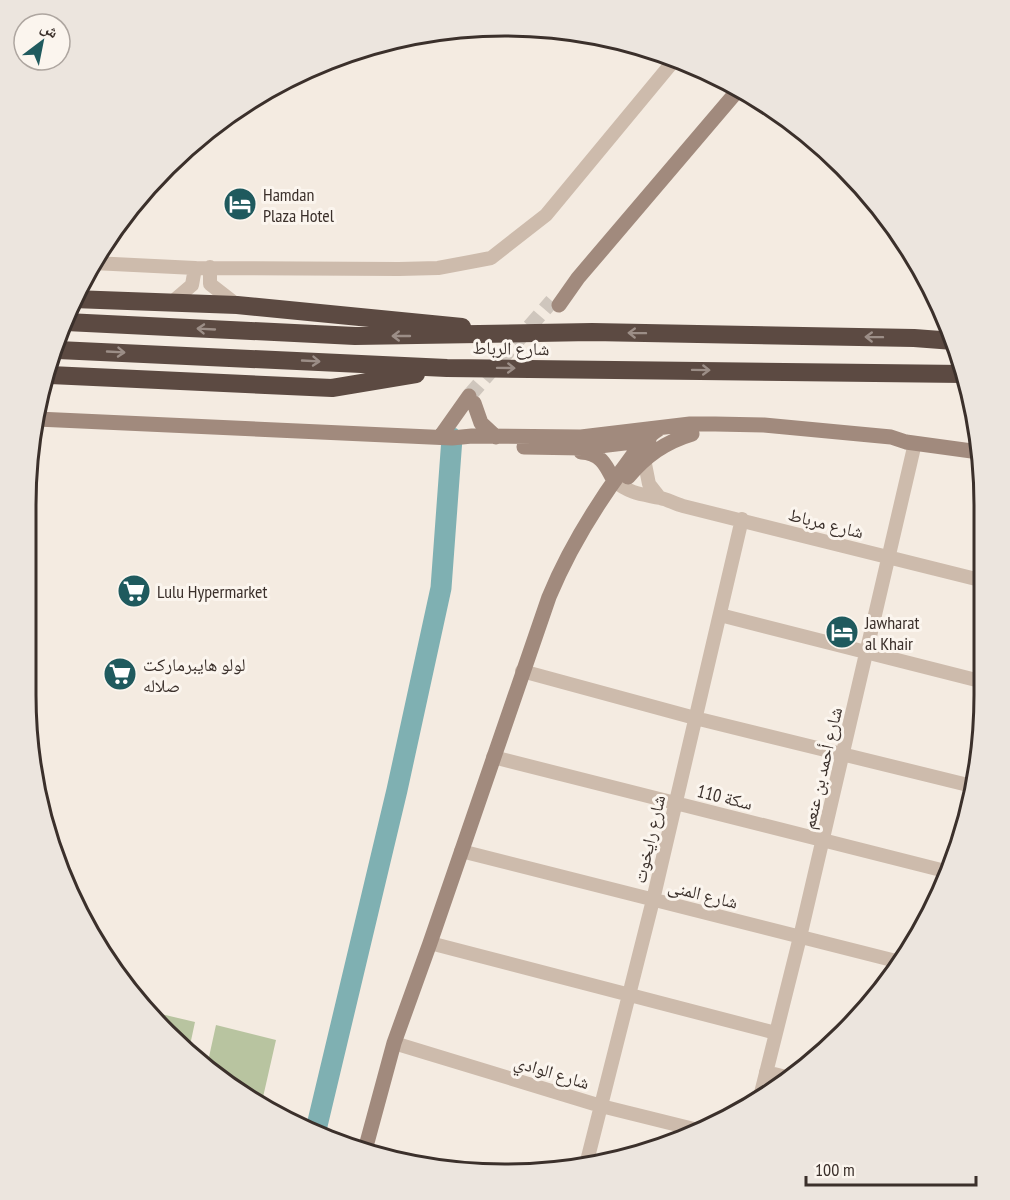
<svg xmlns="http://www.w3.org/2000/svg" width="1010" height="1200" font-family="'PT Sans Narrow','Noto Naskh Arabic',sans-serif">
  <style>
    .green { fill: #b8c4a0 }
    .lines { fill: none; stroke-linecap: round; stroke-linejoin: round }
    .river { stroke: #7fb0b2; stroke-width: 21 }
    .secondary-tunnel { stroke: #cfc6bd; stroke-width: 15; stroke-dasharray: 15 8; stroke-linecap: butt }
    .street { stroke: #cdbbac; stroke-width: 14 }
    .secondary { stroke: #a18a7d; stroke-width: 15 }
    .highway { stroke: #5c4a42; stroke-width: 18 }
    .oneway { stroke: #9c8e87 }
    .labels { text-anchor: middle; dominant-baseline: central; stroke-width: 6; stroke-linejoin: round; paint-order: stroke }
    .poi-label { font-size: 18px; fill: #3b302b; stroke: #fbf5ee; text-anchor: start }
    .street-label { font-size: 18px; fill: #3b302b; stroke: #fbf5ee }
    .rim { fill: none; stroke: #3b302b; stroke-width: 3 }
  </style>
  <rect width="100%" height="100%" fill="#f4ebe1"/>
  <path class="green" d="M144 1010 195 1022 189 1050 144 1011Z
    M216 1025 276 1040 261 1106 238 1093 207 1066Z"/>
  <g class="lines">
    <path class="river" d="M315 1134 397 790 441 588 452 438"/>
    <path class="secondary-tunnel" d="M469 396 552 301"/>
    <path class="street" d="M93 263 195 268 399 269 438 268 491 258 546 215 676 58
      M210 267V284L237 305
      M171 303 192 285 195 268
      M644 459 649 484 660 498
      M614 481C631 494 641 494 660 498 667 499 675 504 683 506L984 581
      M720 615 984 682
      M522 671 695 718 972 786
      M493 757 949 872
      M461 851 900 962
      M430 943 776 1033
      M394 1043 601 1106 702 1131
      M766 1072 790 1078
      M759 1101 800 937 915 443
      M586 1165 653 900 742 519"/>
    <path class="secondary" d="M559 305 578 278 739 89
      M474 403 481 423 496 437
      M37 419 452 438 472 436 581 437 690 424H715L764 425 891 437 906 442 979 452
      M440 437 469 396
      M524 447 583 448 649 440
      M581 452C601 453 606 465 614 481
      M628 477C646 456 665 442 692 434
      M365 1150 394 1043 430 943 549 597C568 551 593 510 622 470 633 455 643 439 659 429"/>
    <path class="highway" d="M73 299 237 305 462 327
      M66 322 355 336 592 332 914 338 954 341
      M58 350 447 368 964 374
      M50 375 332 388 416 374"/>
  </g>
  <defs><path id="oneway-shaft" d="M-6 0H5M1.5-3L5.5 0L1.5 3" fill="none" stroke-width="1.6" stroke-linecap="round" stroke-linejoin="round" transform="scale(1.5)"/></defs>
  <g class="oneway">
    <use href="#oneway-shaft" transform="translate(206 329) rotate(-177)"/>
    <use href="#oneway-shaft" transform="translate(637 333) rotate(-179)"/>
    <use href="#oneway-shaft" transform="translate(401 336) rotate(180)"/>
    <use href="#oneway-shaft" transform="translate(874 337) rotate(-179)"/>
    <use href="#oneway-shaft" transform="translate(116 352) rotate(3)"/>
    <use href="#oneway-shaft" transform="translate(311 361) rotate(3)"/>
    <use href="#oneway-shaft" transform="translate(506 368) rotate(1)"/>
    <use href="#oneway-shaft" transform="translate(701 370) rotate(1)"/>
  </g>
  <defs>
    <g id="hotel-disc" transform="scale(1.725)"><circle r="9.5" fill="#1f5a5e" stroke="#fbf5ee"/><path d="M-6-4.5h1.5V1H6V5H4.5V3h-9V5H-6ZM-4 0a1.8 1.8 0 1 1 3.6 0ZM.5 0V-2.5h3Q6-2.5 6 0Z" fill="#fff"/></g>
    <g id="supermarket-disc" transform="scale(1.725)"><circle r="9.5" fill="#1f5a5e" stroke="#fbf5ee"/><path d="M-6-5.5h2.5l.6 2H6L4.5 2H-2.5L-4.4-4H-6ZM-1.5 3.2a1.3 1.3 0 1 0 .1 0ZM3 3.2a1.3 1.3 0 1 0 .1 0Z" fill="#fff"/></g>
  </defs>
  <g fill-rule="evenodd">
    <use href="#hotel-disc" x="240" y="204"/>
    <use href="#supermarket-disc" x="134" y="591"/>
    <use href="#hotel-disc" x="842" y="632"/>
    <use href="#supermarket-disc" x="120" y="674"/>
  </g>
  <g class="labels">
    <g class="poi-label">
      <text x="263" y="194">Hamdan<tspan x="263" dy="21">Plaza Hotel</tspan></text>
      <text x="157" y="591">Lulu Hypermarket</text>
      <text x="865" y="622">Jawharat<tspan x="865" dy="21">al Khair</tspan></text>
      <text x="143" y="664">لولو هايبرماركت<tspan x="143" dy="21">صلاله</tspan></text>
    </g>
    <g class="street-label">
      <text transform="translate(511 348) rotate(1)">شارع الرباط</text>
      <text transform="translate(826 523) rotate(14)">شارع مرباط</text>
      <text transform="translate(822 768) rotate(-77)">شارع أحمد بن عنعم</text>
      <text transform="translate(725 797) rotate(14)">سكة 110</text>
      <text transform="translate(649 839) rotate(-77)">شارع رايخوت</text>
      <text transform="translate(703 894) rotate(14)">شارع المنى</text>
      <text transform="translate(552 1072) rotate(17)">شارع الوادي</text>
    </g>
  </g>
  <path d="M0 0H1010V1200H0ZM505 36H505A469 469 0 0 1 974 505V695A469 469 0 0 1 505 1164H505A469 469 0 0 1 36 695V505A469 469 0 0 1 505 36Z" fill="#ece5de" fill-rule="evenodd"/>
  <path class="rim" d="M505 36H505A469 469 0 0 1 974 505V695A469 469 0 0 1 505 1164H505A469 469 0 0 1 36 695V505A469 469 0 0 1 505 36Z"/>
  <g transform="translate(42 42) rotate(32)"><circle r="28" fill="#fbf5ee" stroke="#aea6a0" stroke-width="1.5"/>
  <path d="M0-4.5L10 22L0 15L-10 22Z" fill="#1f5a5e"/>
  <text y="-9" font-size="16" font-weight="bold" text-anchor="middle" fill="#3b302b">ش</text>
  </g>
  <path d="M806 1176v9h170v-9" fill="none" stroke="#3b302b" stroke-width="3"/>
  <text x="815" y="1176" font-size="18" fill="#3b302b" stroke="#fbf5ee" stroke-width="4.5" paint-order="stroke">100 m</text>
</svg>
